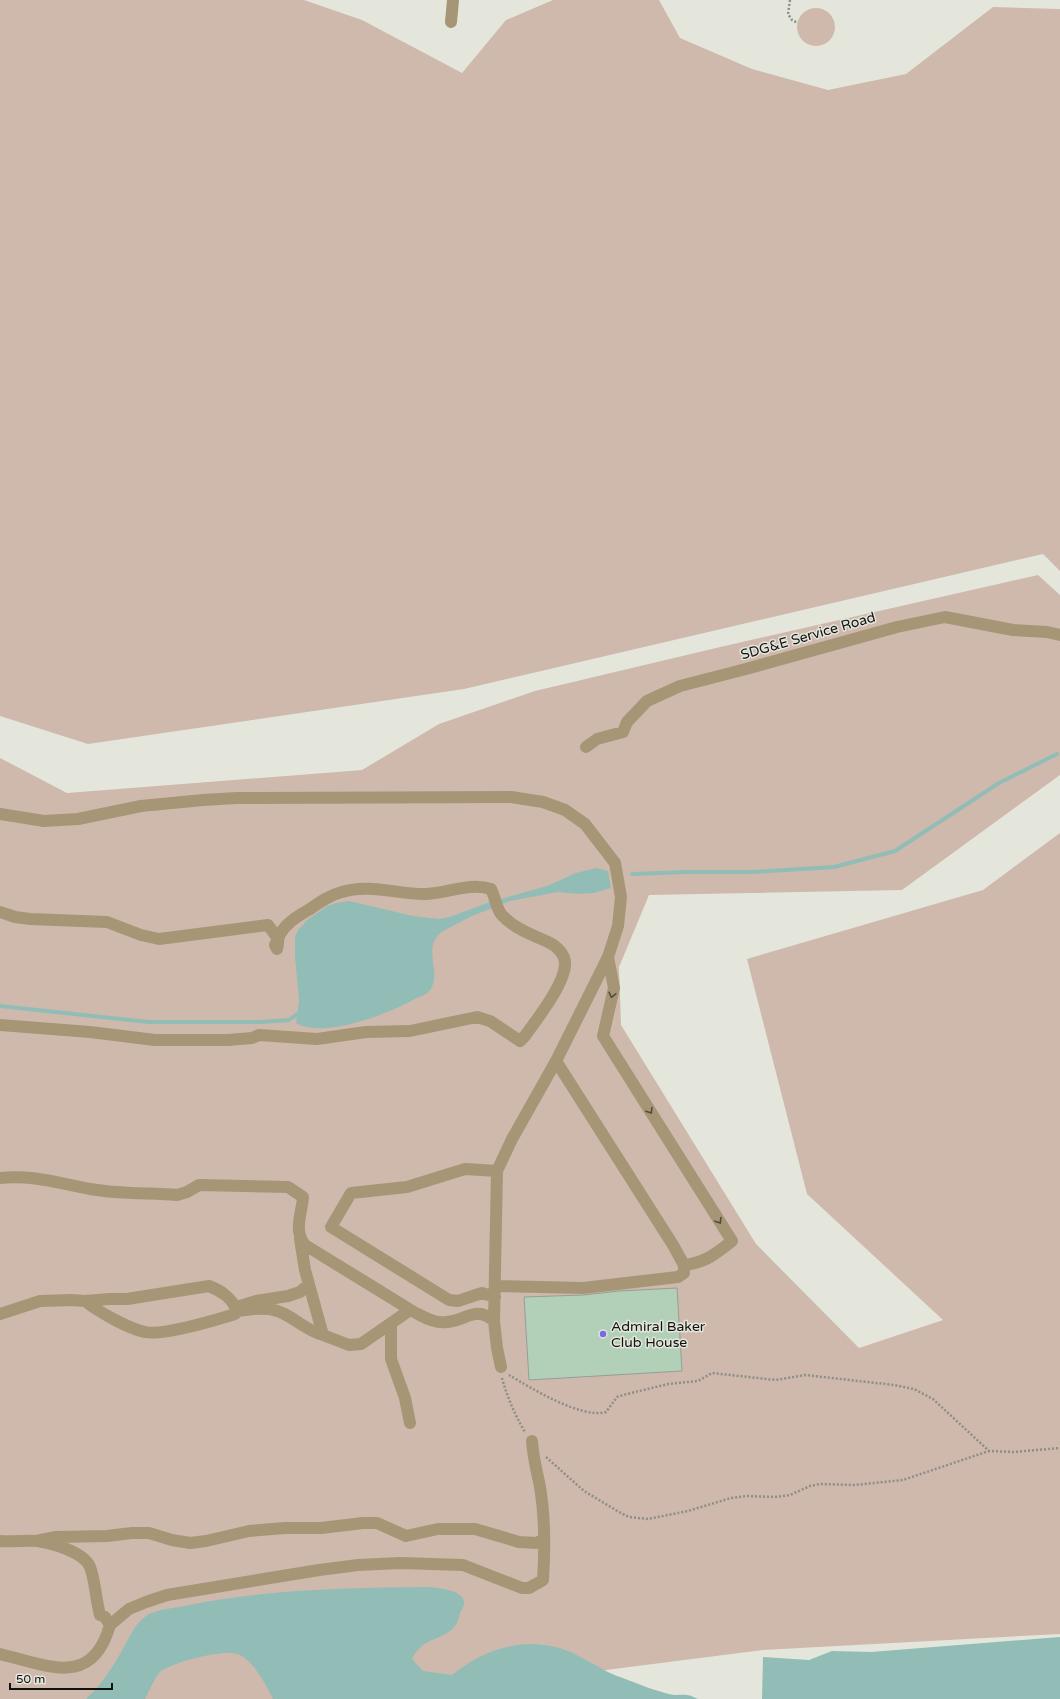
<svg xmlns="http://www.w3.org/2000/svg" width="1060" height="1699" font-family="'Varela Round',sans-serif">
  <style>
    .green { fill: #cfb9ad }
    .water { fill: #91bdb6 }
    .lines { fill: none; stroke-linecap: round; stroke-linejoin: round }
    .stream { stroke: #91bdb6; stroke-width: 4 }
    .building { fill: #b1d0b7; stroke: #959e97 }
    .path { stroke: #8d8e87; stroke-width: 2.5; stroke-dasharray: 2 2; stroke-linecap: butt }
    .minor { stroke: #a69676; stroke-width: 12 }
    .oneway { stroke: #544d3d }
    .poi-dot { fill: #7969e4; stroke: #e4e6dc; stroke-width: 1.5 }
    .labels { text-anchor: middle; dominant-baseline: central; stroke-width: 3; stroke-linejoin: round; paint-order: stroke }
    .street-label { font-size: 14px; fill: #11120f; stroke: #e4e6dc }
    .poi-label { font-size: 14px; fill: #11120f; stroke: #e4e6dc; text-anchor: start }
  </style>
  <rect width="100%" height="100%" fill="#e4e6dc"/>
  <path class="green" d="M0 0H304L362 20 462 73 506 20 553 0H659L680 38 752 69 828 90 906 74 993 7 1060 9V571L1043 554 464 689 88 744 0 716Z
    M797 27a19 19 0 1 1 38 0a19 19 0 1 1-38 0Z
    M1038 575 1060 595V775L902 890 649 895 619 967 621 1025 756 1244 859 1348 943 1320 807 1194 747 959 983 890 1060 833V1634L763 1650 606 1670 513 1699H0V758L67 793 362 770 439 724 535 691 716 648Z"/>
  <path class="water" d="M597 868 608 871 611 888 594 893 579 894 558 892 510 901 472 916 443 931C420 947 443 972 430 990 426 996 417 997 411 1001 385 1015 323 1039 296 1023L299 1000 295 957V937L298 930 307 920 327 906 336 903 349 901 413 916 439 919 450 917 487 903 547 886 576 873Z
    M429 1587C438 1588 466 1590 464 1604 464 1607 461 1610 460 1613 458 1620 457 1626 450 1631 433 1643 423 1638 412 1659L423 1671 452 1675C485 1648 527 1635 568 1651 585 1658 600 1669 617 1676 634 1682 652 1690 669 1694 675 1696 681 1694 687 1695 691 1695 695 1698 698 1699H273C266 1685 253 1659 237 1654 223 1649 172 1662 160 1672 155 1677 149 1692 145 1699H86C103 1683 114 1665 125 1645 132 1633 134 1625 146 1616 153 1610 174 1608 184 1606 265 1589 346 1588 429 1587Z
    M1060 1637V1699H762L763 1657 809 1660 832 1651 871 1652Z"/>
  <g class="lines">
    <path class="stream" d="M632 874 687 872H753L834 867 895 851 999 783 1057 754
      M0 1006 148 1022H260L289 1020 300 1012"/>
  </g>
  <path class="building" d="M677 1288 682 1371 529 1380 524 1297 584 1295 619 1291Z"/>
  <g class="lines">
    <path class="path" d="M790 0 788 14 792 20 798 23
      M509 1375C531 1388 581 1419 606 1412L617 1397 623 1395 668 1384 698 1381 712 1373 776 1380 805 1375 894 1385 914 1389 933 1399 989 1451 1014 1452 1060 1448
      M502 1378C507 1397 515 1415 525 1432
      M546 1457 584 1491 619 1512 629 1517 648 1519 688 1511 731 1498 746 1496 775 1497 790 1495 810 1486 820 1484 855 1485 903 1480 989 1451"/>
    <path class="minor" d="M451 22 453 0
      M586 747 597 739 623 732 627 722 647 701 680 686 746 669 897 627 945 617 1013 630 1047 632 1060 635
      M0 814 44 821 78 819 141 806 203 800 237 798 511 797 543 802 565 810 585 824 615 863 621 897 618 926 608 957 556 1061 512 1139 497 1171 494 1321 497 1348 501 1367
      M0 912 15 917 30 919 107 922 141 935 159 939 268 925 278 939 275 945 277 949C279 944 277 939 280 934 287 922 298 916 310 909 320 902 330 895 342 892 369 883 400 895 427 894 448 893 470 882 491 889 495 897 496 907 501 914 513 928 532 935 548 942 557 946 566 955 565 965 564 985 537 1019 525 1036L520 1041 490 1021 477 1017 410 1031 366 1032 317 1039 259 1035 252 1038 228 1040H155L90 1032 0 1025
      M608 957 614 988 603 1036 732 1241C715 1254 705 1263 684 1265
      M0 1178C33 1174 65 1185 97 1190 123 1194 151 1193 177 1195L187 1192 199 1185 288 1187 303 1197C302 1213 293 1231 305 1245L414 1312C424 1317 435 1324 447 1322 467 1320 476 1305 494 1321
      M495 1286 583 1288 678 1277 684 1273V1265L673 1245 556 1061
      M495 1297 482 1293 458 1301 449 1300 331 1227 351 1193 407 1187 465 1169 497 1171
      M240 1306 256 1301 288 1296 300 1292 309 1284
      M236 1311C246 1310 257 1308 267 1309 288 1310 303 1330 323 1335L305 1270 300 1239
      M0 1314 40 1301 71 1300 85 1301 109 1299H127L209 1286C220 1290 234 1299 236 1311L235 1314C215 1320 164 1336 145 1332 129 1329 97 1311 85 1301
      M391 1323V1359L405 1398 410 1423
      M323 1335 349 1345 361 1344 410 1310
      M0 1541C12 1542 25 1540 37 1541 52 1543 84 1552 90 1567 95 1579 96 1601 100 1615L105 1617 110 1625C92 1689 47 1665 0 1654
      M36 1541 56 1537 107 1536 132 1533H149L172 1540 190 1543 206 1541 249 1531 285 1528H321L363 1523H377L406 1536 438 1529H475L519 1542 536 1543 544 1539
      M110 1625 129 1609 146 1602 167 1595 319 1570 358 1565 400 1563 463 1565 522 1588H529L543 1580C545 1550 545 1517 540 1487 537 1472 533 1457 532 1441"/>
  </g>
  <defs><path id="oneway-chevron" d="M-2-3.5L2.5 0L-2 3.5" fill="none" stroke-width="1.6" stroke-linecap="round" stroke-linejoin="round"/></defs>
  <g class="oneway">
    <use href="#oneway-chevron" transform="translate(612 995) rotate(103)"/>
    <use href="#oneway-chevron" transform="translate(650 1111) rotate(58)"/>
    <use href="#oneway-chevron" transform="translate(719 1221) rotate(58)"/>
  </g>
  <circle class="poi-dot" cx="603" cy="1334" r="4"/>
  <g class="labels">
    <g class="street-label">
      <text transform="translate(808 636) rotate(-16)">SDG&amp;E Service Road</text>
    </g>
    <g class="poi-label">
      <text x="611" y="1326">Admiral Baker<tspan x="611" dy="16">Club House</tspan></text>
    </g>
  </g>
  <path d="M10 1683v6h102v-6" fill="none" stroke="#11120f" stroke-width="2"/>
  <text x="16" y="1683" font-size="12" fill="#11120f" stroke="#e4e6dc" stroke-width="3" paint-order="stroke">50 m</text>
</svg>
